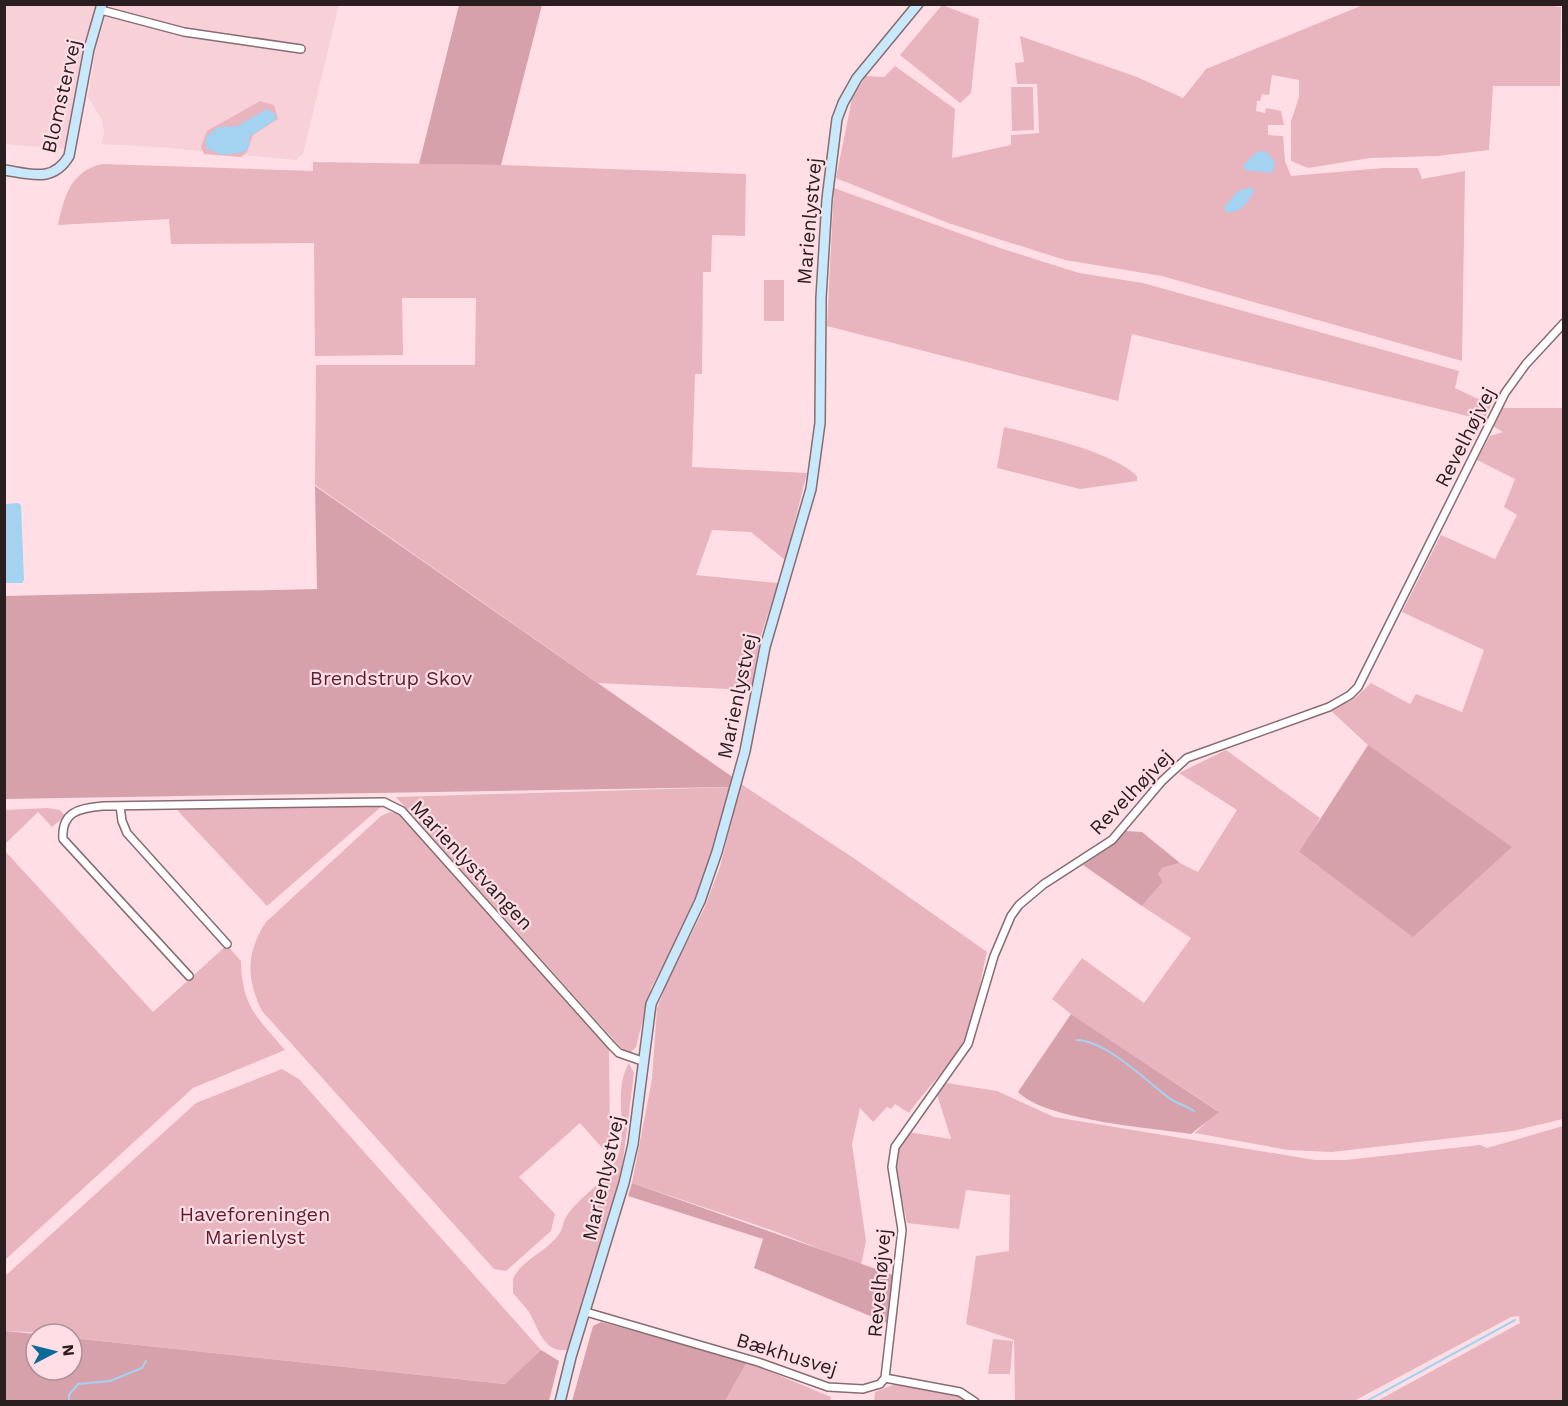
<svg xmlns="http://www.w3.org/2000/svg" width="1568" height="1406" font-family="'Work Sans',sans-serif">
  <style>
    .built { fill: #f8d0d7 }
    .green { fill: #e8b4be }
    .forest { fill: #d7a1ac }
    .water { fill: #a4d2f1 }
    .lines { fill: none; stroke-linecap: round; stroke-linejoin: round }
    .stream { stroke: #a4d2f1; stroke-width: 2 }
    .street-casing { stroke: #876c71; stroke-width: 10 }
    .secondary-casing { stroke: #876c71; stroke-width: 12 }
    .street { stroke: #fff; stroke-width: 7 }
    .secondary { stroke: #c8e9fc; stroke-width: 9 }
    .labels { text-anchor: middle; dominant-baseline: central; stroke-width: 4.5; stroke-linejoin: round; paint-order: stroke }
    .street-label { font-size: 20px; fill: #2a1e21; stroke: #ffdfe5 }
    .park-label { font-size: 20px; fill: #5d1d30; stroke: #ffdfe5 }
  </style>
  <rect width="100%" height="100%" fill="#ffdfe5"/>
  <path class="built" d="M4 5H97L85 48 66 149 5 144Z
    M109 5H339L303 154 296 160 158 147 101 144 104 134 102 120 88 97 96 48Z"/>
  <path class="green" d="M1539 4 1561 7 1560 86H1493L1489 150 1437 156 1370 158 1308 168 1291 161V121L1299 97V80L1272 75 1269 95 1262 94 1260 101H1257L1256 111 1265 113 1266 108 1281 111 1284 125H1268V135L1283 136 1285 161 1291 176 1383 168H1418L1422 179 1465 171 1462 361 1162 276 1065 260 948 223 836 178 852 99 866 76 884 77 895 66 955 109 952 158 1011 145V135L1039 133 1037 84H1017L1015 63 1024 62 1020 36 1137 77 1183 98 1206 69 1363 5Z
    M942 5 979 19 971 93 960 103 900 55Z
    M1011 87H1033L1034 130 1012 131Z
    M260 101 274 105 278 119 253 135 247 152 241 157 204 154 201 147 207 131Z
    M313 162 501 165 746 174 745 236 712 235 711 272H703L702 374H695L692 467 807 473 785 560 751 532 712 530 696 575 778 583 761 635 751 690 598 683 315 485 316 365H475L476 298H402L403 355 315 356 314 243 171 244 169 219 58 225C64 196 71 171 102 164L313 171Z
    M834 188 1000 248 1079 273 1143 283 1459 371 1455 388 1491 405 1484 420 1132 334 1118 401 827 326Z
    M764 280H784V321H764Z
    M1503 408H1563V1119L1513 1131 1332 1152 1288 1150 1195 1133 1218 1111 1071 1014 1052 999 1082 958 1144 1003 1191 938 1142 906 1163 882 1157 874 1162 868 1180 863 1198 872 1237 810 1179 773 1226 750 1320 818 1300 853 1413 936 1368 745 1330 710 1354 699 1371 683 1410 704 1416 694 1462 712 1484 650 1402 612 1441 535 1495 559 1517 515 1504 507 1515 479 1477 460 1490 436 1503 432 1493 426Z
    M1004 427C1039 435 1113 452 1137 476V481L1080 489 997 468Z
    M741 784 855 859 987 952C981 974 976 1016 967 1034 953 1064 928 1086 909 1113L895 1104 891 1109 887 1107 873 1122 860 1108 852 1144 866 1241 861 1265 774 1231 632 1183 652 1079 657 1009 667 982 704 909 720 867Z
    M732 787 702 884 687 921 651 988 636 1047 630 1053 626 1052 613 1039 396 797Z
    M376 804 382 806 267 906 178 811 181 808Z
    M47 808 60 810 65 816 52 827 38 812 5 844V810Z
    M390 812 399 814 412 826 609 1047 610 1144 604 1150 580 1123 519 1177 555 1214 551 1231 506 1271 494 1269 262 1011C246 979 246 952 266 922L381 816Z
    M5 851 153 1012 227 945 241 961C242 1007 257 1017 285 1050L193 1088 5 1260Z
    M629 1063 634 1073 621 1176 572 1340 567 1350C543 1353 538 1327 529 1312 524 1305 518 1299 513 1293V1279C521 1260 548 1251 559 1234 563 1229 563 1222 566 1217 579 1196 604 1184 615 1162 631 1131 611 1094 629 1063Z
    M282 1069 299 1079 541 1350 506 1384 72 1338V1334L5 1331 4 1277 196 1103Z
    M947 1083 997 1091 1054 1117 1315 1160H1346L1480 1145 1487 1148 1563 1126V1401H1377L1520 1323 1519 1316 1511 1317 1354 1401H1015L1014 1340 966 1324 976 1256 1009 1251 1010 1195 966 1190 959 1229 907 1223 897 1174V1152L908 1132 951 1139 937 1094Z
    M993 1339 1013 1341 1010 1374H988Z
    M747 1362 831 1397 830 1401H725Z
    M896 1384 957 1395 968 1402H874L875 1392Z"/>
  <path class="forest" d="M459 5H542L501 165 419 164Z
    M315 486 734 778 732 787 5 799 4 596 317 589Z
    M1368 745 1512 847 1413 937 1299 852Z
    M1125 831 1142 832 1180 863 1162 868 1158 874 1163 882 1142 906 1083 865 1109 847Z
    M1071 1014 1219 1112 1191 1134C1151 1128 1045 1120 1018 1092Z
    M632 1183 893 1275 887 1323 754 1268 763 1239 628 1196Z
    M601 1322 747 1362 725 1401H572L593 1326Z
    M5 1331 36 1334V1370H72V1338L505 1384 541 1350 559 1361 549 1401H5Z"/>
  <path class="water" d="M267 109 276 114 275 120 249 137 250 145 245 152 222 155 206 148V137L218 127 237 126Z
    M1258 151 1267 152 1275 162 1272 173 1244 170V164Z
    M1251 187 1254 191C1249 203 1239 214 1226 212L1224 207 1238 191Z
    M18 503 21 505 24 580 22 583H5V504Z"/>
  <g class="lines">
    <path class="stream" d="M1077 1040C1107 1041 1145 1080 1169 1098 1176 1103 1186 1106 1194 1111
      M69 1402V1395L78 1384 110 1381 142 1368 146 1361
      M1365 1402 1515 1320"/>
    <g class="street-casing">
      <path id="street" d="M101 10 184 32 301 49
        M120 806 122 821 127 833 227 944
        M189 976 63 839C61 812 79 808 103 806L384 802 402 811 611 1045 619 1053 642 1061
        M586 1312 758 1362 828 1387 863 1389 880 1384 885 1378
        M885 1378 902 1230 892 1167 895 1147 968 1044 994 956 1011 916 1019 905 1044 884 1112 840 1162 781 1187 758 1329 707 1350 695 1358 687 1505 393 1526 364 1564 323
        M885 1378 960 1392 975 1402"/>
    </g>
    <g class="secondary-casing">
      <path id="secondary" d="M4 170C31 174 53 183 69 156L89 49 102 4
        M560 1402 571 1357 624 1183 633 1144 651 1004 700 901 717 852 745 751 765 647 811 489 820 423 821 298 827 199 837 119 843 103 857 78 918 4"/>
    </g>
    <use href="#street" class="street"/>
    <use href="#secondary" class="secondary"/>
  </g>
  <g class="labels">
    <g class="street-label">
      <text transform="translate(61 96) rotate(-77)">Blomstervej</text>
      <text transform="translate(809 221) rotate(-85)">Marienlystvej</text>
      <text transform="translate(1465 437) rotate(-63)">Revelhøjvej</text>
      <text transform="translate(737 696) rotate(-78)">Marienlystvej</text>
      <text transform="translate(1131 792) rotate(-46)">Revelhøjvej</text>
      <text transform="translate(472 865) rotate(47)">Marienlystvangen</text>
      <text transform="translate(603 1178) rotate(-77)">Marienlystvej</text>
      <text transform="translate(879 1283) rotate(-85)">Revelhøjvej</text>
      <text transform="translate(787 1354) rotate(17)">Bækhusvej</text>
    </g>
    <g class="park-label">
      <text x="391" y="678">Brendstrup Skov</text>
      <text x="255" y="1214">Haveforeningen<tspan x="255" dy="23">Marienlyst</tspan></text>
    </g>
  </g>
  <rect width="1568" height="1406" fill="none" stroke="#2a1e21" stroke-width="12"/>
  <g transform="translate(54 1352) rotate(83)"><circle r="28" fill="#ffdfe5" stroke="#aa9297" stroke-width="1.5"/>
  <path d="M0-4.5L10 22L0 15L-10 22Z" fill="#096a98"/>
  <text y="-9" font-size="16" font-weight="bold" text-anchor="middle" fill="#2a1e21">N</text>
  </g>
</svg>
